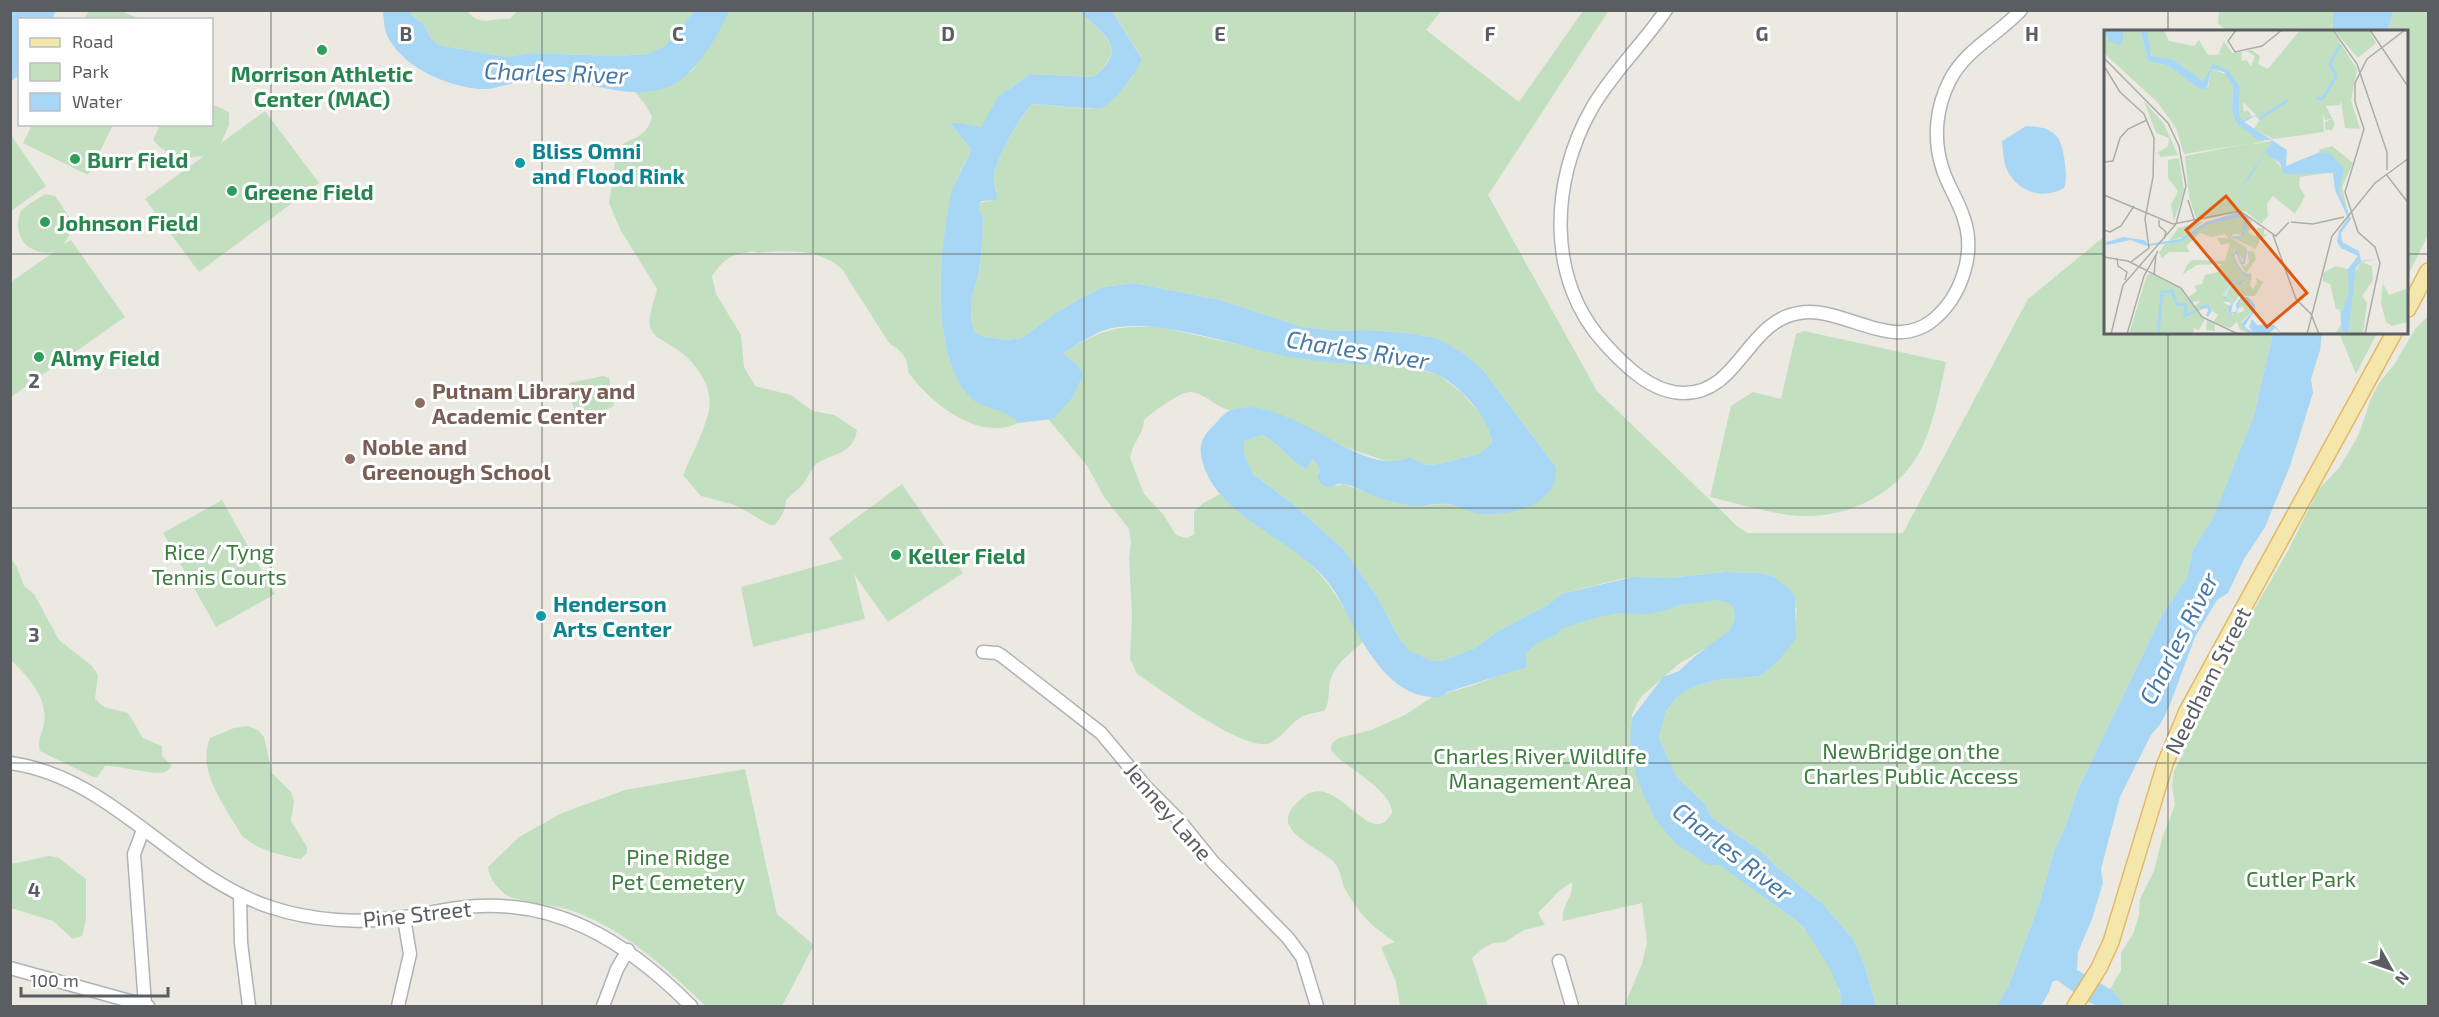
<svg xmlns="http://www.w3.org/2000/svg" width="2439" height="1017" font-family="'Exo 2',sans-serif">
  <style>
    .green { fill: #c2e0c0 }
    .water { fill: #a8d6f5 }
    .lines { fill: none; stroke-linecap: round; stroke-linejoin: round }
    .minor-casing { stroke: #afb2b6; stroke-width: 15 }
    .major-casing { stroke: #e1ba65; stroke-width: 18 }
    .minor { stroke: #fff; stroke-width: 12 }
    .major { stroke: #f5e7ac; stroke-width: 15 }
    .grid { fill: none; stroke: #5a5d61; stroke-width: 1.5; stroke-opacity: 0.55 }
    .leisure-dot { fill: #2e9e5b; stroke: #fff; stroke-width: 2 }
    .culture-dot { fill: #0f9aa8; stroke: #fff; stroke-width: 2 }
    .education-dot { fill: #8d6e63; stroke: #fff; stroke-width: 2 }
    .labels { text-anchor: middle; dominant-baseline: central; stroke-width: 6; stroke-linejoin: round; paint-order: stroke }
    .leisure-label { font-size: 22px; font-weight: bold; fill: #27864d; stroke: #fff; text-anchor: start }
    .culture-label { font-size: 22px; font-weight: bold; fill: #0d838f; stroke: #fff; text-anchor: start }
    .education-label { font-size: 22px; font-weight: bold; fill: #785e54; stroke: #fff; text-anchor: start }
    .park-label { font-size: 22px; fill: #3d7d3e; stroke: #fff }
    .street-label { font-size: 22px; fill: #5a5d61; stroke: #fff }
    .water-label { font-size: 24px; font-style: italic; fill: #4878a5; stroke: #fff }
    .inset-river { fill: none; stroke: #a8d6f5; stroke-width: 3 }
    .inset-road { fill: none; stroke: #adadaa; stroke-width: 1.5 }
    .view { fill: #e15910; fill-opacity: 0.15; stroke: #e15910; stroke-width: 3 }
    .inset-edge { fill: none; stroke: #5a5d61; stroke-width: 3 }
    .grid-label { font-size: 20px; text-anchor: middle; font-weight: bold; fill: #5a5d61; stroke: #fff; stroke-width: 6; stroke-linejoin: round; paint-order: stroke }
  </style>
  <rect width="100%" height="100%" fill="#ebe9e2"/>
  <path class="green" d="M89 10 122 11 140 19H84Z
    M518 10 694 11 666 46 648 54 617 56 530 53 506 57 438 45 429 36 426 27 411 14V11H467C482 28 491 17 510 19Z
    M1609 10 1488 195 1597 391 1738 527 1748 533H1903L2028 299 2106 235V333H2273L2254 415 2213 518 2193 549 2187 577 2161 617 2078 789 2066 825 2054 851 2040 901 2021 953 2008 987 1997 1006H1876L1864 963 1853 939 1824 905 1777 867 1762 852 1711 817 1705 804 1676 776 1659 738 1666 711 1678 696 1695 686 1717 680 1760 676 1796 638 1795 626 1797 609 1774 577 1761 573 1726 572 1668 578H1624L1561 594 1549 604 1495 633 1475 648 1442 661H1432L1407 650 1399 638 1376 595 1344 550 1292 503 1253 474 1244 454V441L1262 435C1280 443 1289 461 1306 469L1313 459 1320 469 1318 473 1336 486 1343 484 1397 502 1418 506 1446 504 1455 506 1556 467 1482 369 1463 353 1435 338 1407 333 1367 330 1337 331 1303 327 1220 300 1134 283 1103 287 1079 299 1053 315 1022 338 1006 340 981 336 974 331 971 318V300L979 272 982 245 983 216 979 210V204L982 202 991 201 997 192C996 187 994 182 994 177 995 160 1020 117 1032 104L1092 109 1112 99 1132 77 1142 58 1112 11H1441L1426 30 1519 102 1583 11Z
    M729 11H1079C1101 34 1131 46 1093 77L1030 74 1010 88 981 127 950 123 971 149C967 161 960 170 956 182 939 229 932 332 957 376 967 392 1006 406 1018 423 981 442 933 405 911 376 907 372 908 369 907 363 904 353 898 349 889 343L842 269C820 249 787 250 758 253 752 250 750 252 744 253 728 256 722 262 712 276L716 294 741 335 744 367 755 386 791 395 813 411 834 415 857 430C853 457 828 453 814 466 810 471 808 478 804 483 799 489 792 494 786 500 785 510 782 517 775 525H770L735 505 701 496 683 475C692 454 704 432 709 410 714 384 693 359 672 346 665 341 654 338 651 329 646 318 655 300 657 289L620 229 609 203 617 148C633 136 646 139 652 117L645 104 635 92 652 91 692 71 724 21Z
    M2219 11H2333V31H2228L2218 24Z
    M2394 11H2428V235L2408 275V32H2387Z
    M212 104 229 112V125L221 143 265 111 319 183 199 272 145 199 204 156C183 159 167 157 153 140L160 125 212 124Z
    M32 125V124L113 125 88 175 23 143Z
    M11 135 46 186 11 211H10Z
    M45 194 55 196 72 221 70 234 64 244 71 240 125 317 11 397V282L54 252C36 255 18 246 18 224 18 220 19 214 21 211 27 204 38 199 45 194Z
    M2428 316V1006H2101L2121 970V953L2133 934 2139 915 2140 899 2154 871 2162 839 2175 805 2172 786 2174 771 2183 754 2184 746 2204 696 2288 551 2318 490 2339 468 2359 434 2370 401 2379 383 2394 365 2415 329Z
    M1132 327H1160L1297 358 1351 364 1404 365 1439 375 1462 393 1484 418 1491 433 1492 443 1479 454 1438 464 1427 465 1409 457 1399 462H1389L1356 451 1248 407C1243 407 1234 411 1229 410 1218 408 1204 393 1191 392 1180 391 1153 412 1144 420 1143 436 1133 441 1130 458L1144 494 1163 514 1176 535 1186 538 1194 535V512L1202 504 1220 494C1244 522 1280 537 1308 562 1333 585 1346 613 1364 641 1353 651 1336 663 1331 678 1327 688 1331 702 1324 711 1318 712 1311 713 1306 715 1291 720 1284 737 1270 743 1244 753 1161 689 1137 674L1130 659 1132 617 1129 557 1131 543 1129 529 1104 497 1088 467 1049 420 1073 397 1083 375 1078 365 1063 353C1088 338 1103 329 1132 327Z
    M1804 331 1946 362C1941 386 1936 410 1928 433 1909 488 1856 518 1800 516 1775 515 1736 503 1710 497L1731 406 1753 392 1781 399 1796 334Z
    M2339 333H2377L2356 374Z
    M603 376 609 378 614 405C609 410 603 410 596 412 569 417 573 405 569 383Z
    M902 484 963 573 888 622 854 574 865 619 753 647 741 587 843 559 829 538Z
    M222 500 275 594 216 627 163 533Z
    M10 557 17 567 24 586 34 594 59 640 92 666 98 675 95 699 104 707 128 713 143 738 162 746V756L172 766C170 768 167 771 165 772 154 776 120 765 105 766L97 777H93L40 751C37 742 42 733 44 724 48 697 28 677 11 660Z
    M1711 599 1729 602 1733 607 1735 619 1730 630 1710 646 1680 663 1643 695 1637 703 1632 715 1631 738 1640 786 1658 821 1797 921C1817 942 1842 976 1841 1006H1624L1642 964 1647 942 1642 903 1563 921C1560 906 1574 898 1572 882L1560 890 1538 913 1545 925 1524 930 1505 942 1493 943 1482 949 1472 958 1488 1006H1400L1396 982 1381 947 1395 942C1371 926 1359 914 1345 889 1340 879 1341 868 1332 860 1321 851 1295 839 1289 825 1284 815 1295 804 1302 798 1332 771 1361 833 1383 823 1386 822 1390 816 1392 813 1393 793 1352 770 1337 757L1331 750 1332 743 1339 738 1371 730 1405 715 1432 697 1471 686 1516 669C1530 631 1582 616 1620 612 1636 610 1654 611 1670 608 1684 605 1697 601 1711 599Z
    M248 726 258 730 264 737 272 773 291 792 294 801 291 821 307 847V853L301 859C282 856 256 849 242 836 226 807 196 772 210 738L234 728Z
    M745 769 777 914 814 945 782 1006H706C663 966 624 928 567 909 555 906 514 900 508 896 498 890 489 878 488 867L519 837 562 813 625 790Z
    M49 856 59 858 86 879V919L82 936 73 939 53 921 11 908V864Z"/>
  <path class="water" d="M11 10 56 11 52 19 20 20 19 75 11 81Z
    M383 11H411V14L426 27 429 36 438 45 506 57 530 53 617 56 648 54 665 46 694 11H729C719 35 693 78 668 87 633 101 595 83 560 80 547 79 533 79 520 82 506 84 493 90 479 89 448 86 407 69 390 41 384 32 384 21 383 11Z
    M1079 11H1112L1142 59C1137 72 1116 100 1103 107 1095 111 1045 104 1032 104 1020 116 996 159 994 176 993 184 998 191 997 200L982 201 979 204V210L983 216 982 245 979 272 971 300V318L974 331 981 336 1006 340 1022 338 1053 315 1079 299 1103 287 1134 283 1220 300 1303 327 1337 331 1367 330 1407 333 1436 338 1463 353 1482 369 1556 467C1559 505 1512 516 1481 514 1469 513 1458 505 1446 504 1437 503 1427 506 1418 506 1403 505 1388 501 1374 496 1364 492 1354 485 1344 484 1332 482 1326 495 1317 477L1320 469 1313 459 1306 469C1289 461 1280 443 1262 435L1244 441V454L1253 474 1292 503 1344 550 1376 595 1399 638 1408 650 1432 661H1442L1475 648 1495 633 1549 604 1561 594 1633 577 1668 578 1726 572 1761 573 1774 577 1792 591 1795 598 1796 639 1778 661 1760 676 1717 680 1695 686 1678 696 1666 711 1659 738 1676 776 1705 804 1711 817 1762 852 1777 867 1824 905 1853 939 1864 963 1876 1006H1841L1840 991 1828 965 1804 928 1797 921 1719 865H1708L1675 843 1656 820 1643 794 1636 775 1630 738 1632 718 1663 677 1679 671 1694 657 1730 630 1735 618 1733 607 1729 603 1717 600 1681 605 1666 610 1647 614 1620 613 1598 617 1560 629 1558 634 1537 643 1525 654 1527 667 1447 692 1441 697C1384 701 1359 633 1335 592 1303 539 1217 522 1202 460 1198 443 1203 436 1215 424 1219 420 1225 412 1231 410 1286 390 1363 482 1409 457L1427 465 1438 464 1479 454 1492 443C1491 419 1458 383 1436 374 1408 363 1381 366 1351 364 1333 363 1314 360 1296 358 1242 349 1165 318 1112 328 1094 332 1079 344 1063 353L1078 365 1083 375 1073 397 1053 419 1018 423C1005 406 981 411 968 395 930 350 939 249 951 195 955 179 966 165 971 149L950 123H960L981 127 998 97 1030 74 1093 77C1132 47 1101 33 1079 11Z
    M2333 11 2334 10 2394 11 2387 31 2333 32Z
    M2026 126C2056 127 2062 137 2065 164 2066 174 2067 179 2064 188 2042 201 2014 191 2005 165 2003 157 2003 148 2002 141Z
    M2273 333H2322L2320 350 2311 379 2313 393 2290 466 2265 527 2244 559 2228 593 2217 600 2195 637 2169 707 2161 723 2151 735 2120 797 2101 869 2103 883 2092 919 2078 952 2077 970 2112 990 2124 1006H2098L2086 1001 2057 980 2052 982 2049 992 2041 1006H1997L2008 987 2021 953 2040 901 2054 851 2066 825 2078 789 2161 617 2187 577 2193 549 2213 518 2254 415Z"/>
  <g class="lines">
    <g class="minor-casing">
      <path id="minor" d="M1666 10C1643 44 1612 73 1592 108 1550 181 1546 280 1605 344 1625 366 1652 393 1684 393 1739 393 1747 321 1799 313 1844 305 1891 354 1933 320 1961 297 1976 254 1964 219 1959 201 1947 185 1942 167 1933 138 1936 107 1950 80 1966 49 1998 35 2021 10
        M983 652 997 653 1002 656 1101 733 1146 787 1179 820 1213 862 1288 938 1302 957 1317 1006
        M10 763C113 777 174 875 270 907 312 921 360 924 404 917 422 915 440 910 458 908 554 895 626 941 691 1006
        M143 830 134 854 145 1005
        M240 895 241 943 249 1006
        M1559 961 1572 1006
        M10 968 148 1006
        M398 1006 410 954 404 918
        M603 1006 617 969 628 950"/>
    </g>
    <g class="major-casing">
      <path id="major" d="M2408 309 2428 271
        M2075 1006 2099 968 2111 942 2165 764 2187 711 2394 333"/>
    </g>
    <use href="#minor" class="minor"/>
    <use href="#major" class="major"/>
  </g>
  <path class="grid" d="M271 10V1006M542 10V1006M813 10V1006M1084 10V1006M1355 10V1006M1626 10V1006M1897 10V1006M2168 10V32M10 254H2106M2408 254H2428M2168 333V1006M10 508H2428M10 763H2428"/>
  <g class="leisure-dot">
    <circle cx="322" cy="50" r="6"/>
    <circle cx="75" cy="159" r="6"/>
    <circle cx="232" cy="191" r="6"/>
    <circle cx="45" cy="222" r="6"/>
    <circle cx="39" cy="357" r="6"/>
    <circle cx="896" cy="555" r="6"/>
  </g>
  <g class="culture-dot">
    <circle cx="520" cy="163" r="6"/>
    <circle cx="541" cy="616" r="6"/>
  </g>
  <g class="education-dot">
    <circle cx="420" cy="403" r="6"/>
    <circle cx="350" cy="459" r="6"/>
  </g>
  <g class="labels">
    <g class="leisure-label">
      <text x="322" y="73" text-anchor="middle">Morrison Athletic<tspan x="322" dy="25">Center (MAC)</tspan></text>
      <text x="87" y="159">Burr Field</text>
      <text x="244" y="191">Greene Field</text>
      <text x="57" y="222">Johnson Field</text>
      <text x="51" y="357">Almy Field</text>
      <text x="908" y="555">Keller Field</text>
    </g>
    <g class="culture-label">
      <text x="532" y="150">Bliss Omni<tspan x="532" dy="25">and Flood Rink</tspan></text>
      <text x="553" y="603">Henderson<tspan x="553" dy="25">Arts Center</tspan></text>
    </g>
    <g class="education-label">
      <text x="432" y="390">Putnam Library and<tspan x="432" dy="25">Academic Center</tspan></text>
      <text x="362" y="446">Noble and<tspan x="362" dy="25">Greenough School</tspan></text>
    </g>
    <g class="park-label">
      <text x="219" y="551">Rice / Tyng<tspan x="219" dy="25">Tennis Courts</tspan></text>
      <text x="1911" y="750">NewBridge on the<tspan x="1911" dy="25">Charles Public Access</tspan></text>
      <text x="1540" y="755">Charles River Wildlife<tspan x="1540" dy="25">Management Area</tspan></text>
      <text x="678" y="856">Pine Ridge<tspan x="678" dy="25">Pet Cemetery</tspan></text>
      <text x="2301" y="878">Cutler Park</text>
    </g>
    <g class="street-label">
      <text transform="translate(2207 680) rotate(-63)">Needham Street</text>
      <text transform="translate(1169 811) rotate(49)">Jenney Lane</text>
      <text transform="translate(417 913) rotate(-6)">Pine Street</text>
    </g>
    <g class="water-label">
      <text transform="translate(556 72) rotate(2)">Charles River</text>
      <text transform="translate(1358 349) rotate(9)">Charles River</text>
      <text transform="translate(2178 638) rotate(-63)">Charles River</text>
      <text transform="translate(1733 851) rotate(38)">Charles River</text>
    </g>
  </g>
  <g transform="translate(2104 30)">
    <rect width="304" height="304" fill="#ebe9e2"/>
    <path d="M0 0H36L44 31 65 36 95 58H104L107 39 122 44 129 56 128 78 132 93 161 111 143 115 167 111 165 124 183 144 195 141 221 143 196 147 195 156 201 166 191 184 169 166 163 174 164 186 157 194 141 181 93 191 85 167 81 126 142 114 80 124 72 98 54 73 0 23ZM43 0H60L65 11 90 16 95 10 104 25 120 24 115 23 120 11 128 23 138 22 137 31 142 30 147 36 151 26 142 21 148 20 156 26 154 34 164 39 196 0H228L253 39 247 71 256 99 241 98 237 71 236 75 222 76 231 94 228 100H221V92L228 89 221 90 219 83 220 102 169 109 150 99 156 89 139 72 140 82 144 80 148 87 138 90 135 87 136 56 123 40 107 35 99 51 70 30 49 28 44 19ZM230 0H265L272 13 254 28ZM40 71 60 94 74 125 56 127 55 123 51 124 64 116 65 108 52 103ZM228 116 249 133 238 157 244 182 235 161 237 137 214 120ZM75 128 80 161 70 191 67 175 74 161 64 148V130ZM135 184 143 188 138 205 129 204 127 208 142 218 140 231 130 219 129 229 144 247 134 252 127 250 119 265 125 272H119L125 276 127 274 123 279 128 285 140 281 139 277 134 278 137 269 145 270 150 280 137 292 148 304 136 300 133 292 126 298 111 294V301L102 300 103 290 110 291 114 285 101 276 94 282 89 277 97 271 86 272 84 267 93 261 90 256 98 254 101 245 114 242 117 234 93 235 79 244 82 236 88 230 121 231 126 213 117 215 113 208H124L121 204 108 207 96 203 82 216 86 222H65L58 228 55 223 61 214 77 211 105 194ZM144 188 148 189 147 197H152L144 201 147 205 152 206 153 198H160V204L164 205 156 209 152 219 129 208H138ZM100 191 79 207 65 211 74 198ZM143 221 150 222 152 229 142 243 130 224 141 237 145 232ZM257 232 268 236 269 250 258 266 263 273 259 304H244L250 245ZM232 236 244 239 245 244V261L237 285 239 304H231L237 295 236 280 232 279 226 254 219 251V243ZM280 241 279 254 285 265 304 258 303 297V292L288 296 282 292 277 273ZM146 242 148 246 146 255 149 259 153 254 152 248 159 252 151 266H135L130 273 121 267 128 252 139 253ZM47 244 76 258 101 289 95 300 90 298 89 304H25L43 245Z" fill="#c2e0c0"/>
    <path d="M0 0H19V11L15 15 5 11ZM36 0H43L47 26 70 30 99 51 108 34 124 40 136 56 135 87 139 90 152 85 156 89 151 86 140 92 183 120 182 136 216 122 227 124 240 139 235 161 247 189 237 203 238 212 255 221 257 231 274 229 257 232 252 238 244 304 238 301 237 285 245 261 244 239 254 226 237 218 233 212 235 201 244 188 231 160 229 143 180 144 176 133 161 123 147 146 139 155 133 182 141 184 145 188 139 206 137 208H129L143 218 141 234H138L132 223 130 227 138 241 146 245 136 255 128 251 120 266 129 273 127 283 133 281 132 274 137 267H144L151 275V280L140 297 149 302 145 297 148 289 153 295H170L178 304 171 298 164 304H148L139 298 137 294 150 280 148 275 137 269 133 283 126 285 123 277 128 274 119 267 127 249 134 252 144 247 137 242 128 227 132 219 139 233 142 218 127 207 137 206 141 186 105 194 76 212 43 216 26 210 4 215 0 213 19 207 40 210 44 214 76 209 102 192 132 183 139 154 166 115 167 110H154L132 93 128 80 129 56 120 42 107 39 103 59 94 58 65 36 44 31Z" fill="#a8d6f5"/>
    <path class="inset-river" d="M212 68 218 69 232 47 226 33 236 15M155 89 184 70M96 278 104 276 106 281 103 286M54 304 58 262 68 261 73 275 82 274 81 286 91 281"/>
    <path class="inset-road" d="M132 0 124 11 131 22 158 16 178 0M229 0 253 34 283 122V140M266 0 305 58M0 28 64 93 75 116 82 156 72 194 19 255 7 304M0 36 16 62 40 84 50 108 49 147 41 189 45 218 27 232M0 132 9 131 16 108 24 99 43 90M282 144 305 174M0 165 69 194 136 181 172 206 185 192M84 170 91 192M55 190V196L62 202 60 209M187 192 209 194 240 187M0 200 6 202 17 196 30 176M169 205 192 269 207 284 215 304M0 227 24 231 77 258 98 287 134 304M13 228 14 236 23 242 21 250M50 245 52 224M23 304 40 246 54 221M203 304 228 206 271 153 305 128M261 304 276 233 271 217 254 202 241 162 260 99 251 72V53L263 29 301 0"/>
    <path class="view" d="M122 166 203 263 163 297 82 200Z"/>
    <rect width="304" height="304" class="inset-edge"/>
  </g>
  <g class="grid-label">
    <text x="406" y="41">B</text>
    <text x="678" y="41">C</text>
    <text x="948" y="41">D</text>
    <text x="1220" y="41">E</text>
    <text x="1490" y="41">F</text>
    <text x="1762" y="41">G</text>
    <text x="2032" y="41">H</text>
    <text x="34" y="388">2</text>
    <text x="34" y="642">3</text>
    <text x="34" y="897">4</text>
  </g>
  <rect width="2439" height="1017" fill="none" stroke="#5a5d61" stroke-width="24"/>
  <rect x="18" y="18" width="195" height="108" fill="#ffffff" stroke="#bdbec0" stroke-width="1.5"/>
  <rect x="30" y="38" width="30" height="9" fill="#f5e7ac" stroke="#bdbec0" stroke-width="1.5"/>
  <text x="72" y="48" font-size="18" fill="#5a5d61">Road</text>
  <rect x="30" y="63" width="30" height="18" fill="#c2e0c0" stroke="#bdbec0" stroke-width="1.5"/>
  <text x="72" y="78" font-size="18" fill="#5a5d61">Park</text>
  <rect x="30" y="93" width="30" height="18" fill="#a8d6f5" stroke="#bdbec0" stroke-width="1.5"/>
  <text x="72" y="108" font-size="18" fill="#5a5d61">Water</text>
  <g transform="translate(2391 969) rotate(130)" stroke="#ffffff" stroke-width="4.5" paint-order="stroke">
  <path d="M0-4.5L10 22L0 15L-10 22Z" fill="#5a5d61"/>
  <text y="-9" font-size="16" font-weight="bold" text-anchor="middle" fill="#5a5d61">N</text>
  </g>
  <path d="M21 987v9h147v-9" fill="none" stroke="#5a5d61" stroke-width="3"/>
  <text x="30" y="987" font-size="18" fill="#5a5d61" stroke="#ffffff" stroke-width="4.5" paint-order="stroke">100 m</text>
</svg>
